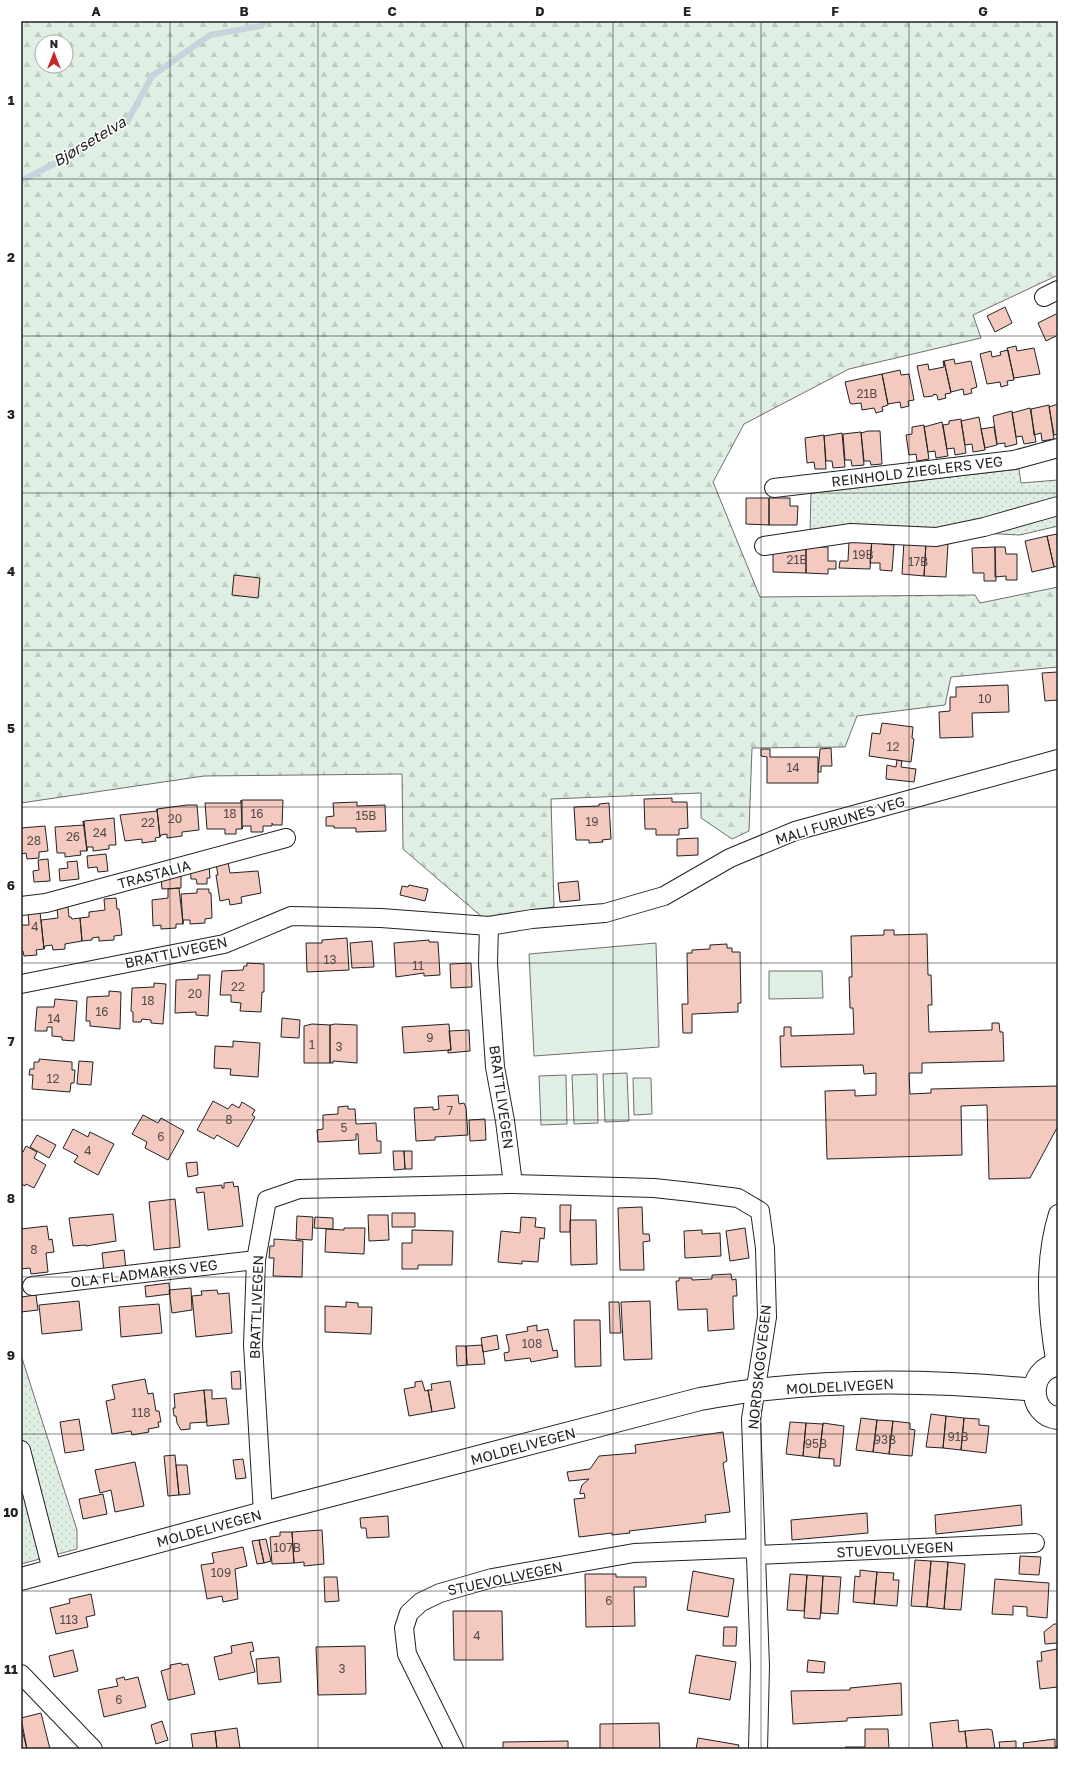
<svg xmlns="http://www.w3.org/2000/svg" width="1079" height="1770" font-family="'Golos Text',sans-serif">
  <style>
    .grass { fill: url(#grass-dots); stroke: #6f6f6f }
    .forest { fill: url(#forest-firs); stroke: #6f6f6f; fill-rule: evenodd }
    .pitch { fill: #e0efe3; stroke: #6f6f6f }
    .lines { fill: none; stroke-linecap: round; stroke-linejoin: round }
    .stream { stroke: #c7d3dd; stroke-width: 6 }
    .building { fill: #f3c9c0; stroke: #222 }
    .minor-casing { stroke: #222; stroke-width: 20 }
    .secondary-casing { stroke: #222; stroke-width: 24 }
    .minor { stroke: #fff; stroke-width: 18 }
    .secondary { stroke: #fff; stroke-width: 22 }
    .grid { fill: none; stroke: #222; stroke-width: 1; stroke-opacity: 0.55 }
    .labels { text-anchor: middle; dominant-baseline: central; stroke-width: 3; stroke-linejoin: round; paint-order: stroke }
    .number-label { font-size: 12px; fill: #564c4a }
    .street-label { font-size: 14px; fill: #222; stroke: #fff }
    .water-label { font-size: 15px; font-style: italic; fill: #222; stroke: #fff }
    .neatline { fill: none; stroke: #222; stroke-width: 1.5 }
    .grid-label { font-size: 13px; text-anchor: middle; font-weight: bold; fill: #222 }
  </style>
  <defs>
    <pattern id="grass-dots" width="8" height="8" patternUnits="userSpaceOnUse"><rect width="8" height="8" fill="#e0efe3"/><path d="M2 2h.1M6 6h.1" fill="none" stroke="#c0cdc2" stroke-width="1.8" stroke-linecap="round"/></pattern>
    <pattern id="forest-firs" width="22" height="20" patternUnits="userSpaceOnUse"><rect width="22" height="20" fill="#e0efe3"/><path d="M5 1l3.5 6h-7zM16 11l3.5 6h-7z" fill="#c0cdc2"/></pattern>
  </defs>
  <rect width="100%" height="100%" fill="#fff"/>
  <path class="grass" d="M1019 469 1021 483 1058 480V526L1020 535 852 527 810 532 811 493Z
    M21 1355 77 1530V1549L21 1564Z"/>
  <path class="forest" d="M21 21H1058V275L973 315 981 338 849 369 744 424 713 482 760 597 975 595 980 603 1058 587V667L951 677 945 705 857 716 845 747 752 748 749 831 732 839 701 818V793L551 799 554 907 482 917 403 849 402 774 204 776 21 803ZM42 42H66V66H42Z"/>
  <path class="pitch" d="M656 943 659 1047 534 1056 529 954Z
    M769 971H822L823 998 769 999Z
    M627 1073 629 1121 605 1122 603 1074Z
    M597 1074 598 1123 574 1124 572 1075Z
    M566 1075 567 1124 541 1125 539 1076Z
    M633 1078H651L652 1114 634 1115Z"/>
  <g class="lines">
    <path class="stream" d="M21 181 77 152 127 122 152 76 210 35 261 26 265 21"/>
  </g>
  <path class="building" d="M1005 307 1012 323 995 332 987 316Z
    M1058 313V335L1046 341 1038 323Z
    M1016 346 1017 351 1034 348 1040 374 1014 378 1007 348Z
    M1008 350 1014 380 1007 381 1008 385 1001 387 1000 382 987 384 980 354 991 351 992 357 1001 355 1000 352Z
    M954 359 955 364 971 361 977 387 971 389 972 393 964 395 963 389 951 392 944 361Z
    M943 361H944L951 393 945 394 946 398 938 400 937 395 934 394 933 396 924 397 917 366 928 364 929 370 944 367Z
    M900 370 901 375 909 374 914 400 908 401 909 406 901 408 900 402 888 404 882 374Z
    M882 374 888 405 882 407 883 411 876 413 874 408 862 410 861 403 852 404 850 403 845 382Z
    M1058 404V434L1054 435 1049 407Z
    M1049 405 1054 439 1042 441 1041 433 1034 435 1031 409Z
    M1030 408 1036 442 1024 444 1022 436 1016 437 1012 413Z
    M1012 411 1017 444 1005 447V443L997 444 993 416Z
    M979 417 985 450 973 452 972 444 965 445 961 421Z
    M961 419 966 453 955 455 954 448 947 449 943 425 949 424V421Z
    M942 422 948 456 936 458 935 451 928 452 924 427Z
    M924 425 929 459 917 461 916 454 909 455 906 435 912 434V427Z
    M994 427 997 445 985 448 981 429Z
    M868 431H880L882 464 871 465 870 461H864L861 433Z
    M861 432 864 465 852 466 851 460H845L843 434Z
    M842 433 845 467 833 468 832 461H826L824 436Z
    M824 435 826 469H815L814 462 807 463 805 438Z
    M746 498H769V525L746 524Z
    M769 498H790V506H798L797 525H769Z
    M1057 534 1058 566 1054 567 1047 536Z
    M1047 536 1054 567 1032 572 1025 541Z
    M872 538 870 569 839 568 840 561H848L849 541Z
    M872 538 883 539 882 544 894 545 892 571 880 570V563H870Z
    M904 541 926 543 924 576 902 574Z
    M926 543 948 544 946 577 924 576Z
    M806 547V573L773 572V549Z
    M806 547H828V561H836V569H828V574L806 573Z
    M995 547H1005L1006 554H1017V580H1006V576L995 577Z
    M995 547 996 581H984V573H973L972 548Z
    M234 575 260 578 258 598 232 595Z
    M1058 672V700L1045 701 1042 673Z
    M1008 685 1009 712 972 713 973 737 940 738 939 712 950 711V697H956V687Z
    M882 723 913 727 912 738 914 739 911 762 869 756 872 733 880 734Z
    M831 748 832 766H821V772H818L820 749Z
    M761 749H770V757H818V783H767V757L761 756Z
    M897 760 902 761 901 767 916 769 914 782 886 779 887 765 896 767Z
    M672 798V802H687L688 828 679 829V835H656V829H645L644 799Z
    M241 800 242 829H236V834H225V829H207L205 803H241Z
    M242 800H283L282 825H273L272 823V826H263V832H251V826H243L242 829Z
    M357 802V806L385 805 386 831 356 832V828H334V826H326V817L334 816 333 803Z
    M609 803 611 839 602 840 603 842 589 843V840H576L574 807 599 806V804Z
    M187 805H197L199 830 182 832V836L167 838V834L161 835 160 837 157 809Z
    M157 809 160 837 155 838 156 841 142 843V839L125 841 120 815 157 811Z
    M114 818 116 845H109V849L93 851V847H87V851L84 821Z
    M83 821 87 851H80L81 855 65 857V853H57L55 827 84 825Z
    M45 826 48 851 39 852V858L27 859 26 853 21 854V828Z
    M698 838V855L677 856V839Z
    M106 854 108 871 98 872 97 867 88 868 87 856Z
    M48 859 50 881 34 882 33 871 39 870 38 860Z
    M77 861 79 879 60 881 59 869 68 868 67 862Z
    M228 862 230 873 258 871 261 893 241 897 242 903 230 905 229 899 220 901 216 875H218L216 864Z
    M209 864 210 878H207V884H197L196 879H191L190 865Z
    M181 876V888L162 889 161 877Z
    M578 881 580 900 560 902 558 883Z
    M409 885 428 889 425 901 400 895 402 886 408 887Z
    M179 888 183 924H176V928L161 929V925L153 926 152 900 168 898V889Z
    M197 889H209V893H211L212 918 205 919V923L190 924V920H183V924L181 894 197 893Z
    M116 898 117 909H119L122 935 114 936V940L99 941V937L92 938V940L82 941 80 918 89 917V912L105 910 104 899Z
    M68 907 69 917H71L72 919 80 918 82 941 65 944V949L53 950 52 945 45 946 44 949 41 920 58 918 57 908Z
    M40 912 44 949 36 950 37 955 24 956 23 951H21V925H29L28 913Z
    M884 930H894V935L927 934 928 975H931L932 1005H928L929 1032 992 1030V1023H999L1000 1032H1003L1004 1061 922 1063V1073H909L910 1094 931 1093V1089L1058 1086V1126L1030 1178 989 1179 987 1105 961 1106 962 1155 827 1159 825 1091 855 1090V1096L876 1095V1073L864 1074 863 1065 781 1067 780 1036H784V1027H791V1036L854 1034 853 1008H850L849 977H852L851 936 884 935Z
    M347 938 349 970 307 972 306 943H322V940Z
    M429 940V942H438L440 975 424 976V973L396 977 394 943Z
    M372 941 374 967 352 968 350 943Z
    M727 944V948H732V952H740L741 1003H738V1012L692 1014V1033H683L682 1004H688L687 953H692V950L710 949V945Z
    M247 963 264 964V992H262L261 1012 240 1011 241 1003 231 1002V995H220L222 971 243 970 244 966H247Z
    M471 963 472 987 451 988 450 964Z
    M198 975H210L208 1016 196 1015V1012L175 1013 176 980 198 979Z
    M154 983 166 984 163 1024 151 1023V1020L142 1019 141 1022H133V1012L131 1011 132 988 154 987Z
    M109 991 121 992 120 1029 90 1026V1021H86L87 997 109 996Z
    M55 999 77 1001 74 1041 62 1040V1037L52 1036V1027H47V1031H35L37 1007H54Z
    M282 1018 300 1020 299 1038 281 1037Z
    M312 1024 330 1025V1063H304V1026Z
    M335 1024 357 1025V1063L333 1061V1063H330V1025Z
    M449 1024 451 1050 404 1053 402 1027Z
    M469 1030 470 1051 448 1053V1050H451L449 1031Z
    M233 1041 260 1043 258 1077 230 1075 231 1069 214 1068 215 1046 233 1047Z
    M39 1059 72 1062V1070H75L74 1083H71L70 1092 32 1089 33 1075H29L30 1069H34V1062H39Z
    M79 1061 93 1062 91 1085 77 1084Z
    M458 1095 459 1104 464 1103 466 1108 468 1135 435 1137V1140L416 1141 414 1108 433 1107V1110L439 1109 438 1096Z
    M213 1101 228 1109 232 1104 239 1108 242 1102 255 1110 252 1115 255 1117 238 1147 217 1135 214 1139 197 1130Z
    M348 1106V1109H355L356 1124 376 1123 377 1141H381V1153L359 1154 358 1134H356V1140L318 1142 317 1130 323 1129V1115L338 1114V1107Z
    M143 1115 158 1123 161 1118 184 1131 168 1160 145 1148 147 1142 132 1134Z
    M485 1119 486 1140 470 1141 469 1120Z
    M73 1129 88 1137 90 1132 114 1144 98 1175 74 1162 78 1156 63 1148Z
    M37 1135 56 1145 49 1158 30 1147Z
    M26 1146 37 1152 34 1158 46 1165 34 1188 26 1184 25 1186 21 1184V1151L23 1152Z
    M393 1151H404L405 1169 394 1170Z
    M404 1151H412V1169H405Z
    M197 1162 198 1175 188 1177 186 1163Z
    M233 1182 234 1187 238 1186 243 1226 208 1230 204 1192 197 1193 196 1188 222 1185V1188H224V1183Z
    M175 1199 180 1247 154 1250 149 1202Z
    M560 1205H571L570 1232H560Z
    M642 1207 643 1234H649L650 1241 643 1242 644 1270H620L618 1208Z
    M392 1213H415V1227H392Z
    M113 1214 116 1241 86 1246V1245L73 1246 69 1218Z
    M368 1215H388L389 1240 369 1241Z
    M297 1216 313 1217 312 1240 296 1239Z
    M315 1217 333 1218V1229L314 1228Z
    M521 1217 536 1218 535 1227 545 1228 544 1239 540 1238 538 1262 522 1261V1264L498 1262 501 1231 520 1233Z
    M570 1220H596L597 1264 571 1265Z
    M47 1226 49 1240 52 1239 54 1252 46 1253 48 1272 31 1274 30 1268 21 1269V1229Z
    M344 1228H365L364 1254 325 1252 326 1229 344 1230Z
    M745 1228 749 1258 730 1261 726 1231Z
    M412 1230 453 1231 452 1265H418V1269H402V1243H412Z
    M702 1230V1234L720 1233 721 1256 685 1258 684 1231Z
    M274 1239 303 1241 302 1277 273 1276 274 1258H269L270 1246H274Z
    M124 1250 126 1270 104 1272 102 1253Z
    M731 1274 732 1280 736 1279 737 1296H733V1307L734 1329 708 1331 707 1309 678 1310 676 1281H679V1278H692V1280L712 1279V1275Z
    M169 1283 170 1294 146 1297 145 1286Z
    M191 1288 192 1310 172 1313 169 1290Z
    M217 1290 218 1294 229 1293 232 1333 196 1337 192 1296 202 1295 201 1291Z
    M36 1295 38 1310 21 1312V1297Z
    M79 1301 82 1330 42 1334 39 1305Z
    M650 1301 652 1359 624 1360 621 1302Z
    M346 1302 358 1303V1307H372L371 1334 325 1332V1306L346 1307Z
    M609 1302H619L621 1333H610Z
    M159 1304 162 1333 121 1337 119 1307Z
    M574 1320H600L601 1366 575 1367Z
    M537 1325V1331L548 1329 553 1351 557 1350 558 1357 531 1362 530 1358 505 1361 504 1353 509 1352V1348L506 1335 528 1331 527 1327Z
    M497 1335 499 1349 483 1352 481 1338Z
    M482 1345 485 1364 467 1365 466 1346Z
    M456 1346H466L467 1365 457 1366Z
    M240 1371 241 1389H232L231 1372Z
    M145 1379 148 1394 153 1393 156 1411H159L161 1422H158L159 1427 148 1429 149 1432 132 1435 131 1431 112 1434 106 1401 115 1399 112 1385Z
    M422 1381 425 1391 428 1390 432 1412 409 1416 404 1389 415 1387V1382Z
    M450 1381 455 1408 432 1412 428 1390H432L431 1384Z
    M204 1390 207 1422 190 1423V1429L181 1430 177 1423 176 1416H174L173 1408H175L174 1394Z
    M204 1390H212V1399L226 1398 229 1424 207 1426Z
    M931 1414 946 1416 943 1448 926 1447Z
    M946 1416 964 1418 961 1450 943 1448Z
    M861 1418 877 1420 873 1452 856 1450Z
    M964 1418 979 1419V1425L989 1426 986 1453 961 1450Z
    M79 1419 84 1450 65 1453 60 1422Z
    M877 1420 893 1421 889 1454 873 1452Z
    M893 1421 910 1423V1429L915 1430 912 1456 889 1454Z
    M790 1422 806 1423 803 1456 786 1454Z
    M806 1423 823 1424 819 1458 803 1456Z
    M823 1423 844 1426 840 1466H834V1459L819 1458Z
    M723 1432 727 1461 723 1463 730 1512 705 1515 706 1522 629 1531 630 1533 612 1535V1533L579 1537 574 1499 585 1498 584 1493 580 1494V1492L582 1485 589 1479 569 1481 567 1472 590 1469 599 1456 636 1453 635 1445Z
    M175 1455 179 1495 168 1496 164 1456Z
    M243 1459 246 1478 236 1479 233 1460Z
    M135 1462 144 1506 115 1512 111 1490 100 1493 95 1470Z
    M176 1465H187L190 1494 179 1495Z
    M103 1494 107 1514 83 1519 79 1499Z
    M1021 1505 1022 1525 936 1534 935 1515Z
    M867 1513 868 1533 792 1540 791 1520Z
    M388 1516 389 1537 367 1538 366 1528H361L360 1518Z
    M322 1530 324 1564 304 1566V1562L294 1563 292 1532Z
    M280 1532H292L294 1563 272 1564 270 1537 280 1536Z
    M266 1539 271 1561 264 1563 259 1540Z
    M259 1540 264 1563 257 1564 252 1541Z
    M243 1547 247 1566 235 1569 238 1599 223 1602 222 1596 207 1599 201 1565 214 1563 212 1553Z
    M1020 1556 1041 1557 1039 1575 1019 1574Z
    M915 1560 931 1561 927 1607 911 1606Z
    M931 1561 948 1562 944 1609 927 1607Z
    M948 1562 965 1564 961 1610 944 1609Z
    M860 1570 877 1572 874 1604 853 1602 855 1576 860 1577Z
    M693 1571 734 1579 728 1617 687 1610Z
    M877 1572 894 1573 893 1580H899L897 1606 874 1604Z
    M585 1574H616V1577H646V1587H634L635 1626 586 1627Z
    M790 1574 807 1575 804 1611 787 1610Z
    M807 1575 823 1576 820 1619 804 1618Z
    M823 1576 841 1577 838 1614 821 1613Z
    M324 1577H337L339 1601 325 1602Z
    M995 1579 1049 1583 1047 1618 1027 1616V1607L1013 1606V1615L992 1614Z
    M91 1594 95 1615 86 1617 88 1627 56 1634 50 1608 70 1603 69 1599Z
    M453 1611H502L503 1660H454Z
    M1054 1624H1058V1643L1045 1644 1044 1632Z
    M724 1627H737L736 1646H723Z
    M252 1642 254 1651 250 1652 255 1672 219 1680 214 1657 232 1653 231 1646Z
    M365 1646 366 1694 318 1695 316 1647Z
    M1057 1649 1058 1687 1040 1689 1037 1661H1042L1041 1652Z
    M73 1650 78 1671 54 1677 49 1656Z
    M696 1655 736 1662 730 1700 689 1693Z
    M279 1657 281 1682 258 1684 256 1659Z
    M808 1660 825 1662 824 1673 807 1672Z
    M181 1663 182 1665 188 1664 195 1694 168 1700 161 1671 171 1668 170 1665Z
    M124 1677 125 1680 138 1677 146 1707 104 1717 98 1690 118 1686 116 1679Z
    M901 1683 902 1715 847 1718V1721L793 1724 791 1691 850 1690V1688Z
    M41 1713 50 1749H27L21 1718Z
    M958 1720 959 1732 965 1731 967 1749H933L930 1723Z
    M162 1721 168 1740 156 1744 151 1725Z
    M659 1723 660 1749H600V1724Z
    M21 1726 27 1749H21Z
    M237 1728 240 1748 217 1749 215 1731Z
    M865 1729H888L889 1749H845V1747H865Z
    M988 1729 992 1730 995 1749H967L965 1731Z
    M215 1731 217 1749H193L191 1734Z
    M698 1738 739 1745 738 1749H696Z
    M1055 1739V1747L1058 1746V1749H1024L1023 1743Z
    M568 1741V1749H503V1742Z
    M1016 1741V1749H1000L999 1742Z"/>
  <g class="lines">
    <g class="minor-casing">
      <path id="minor" d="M1044 297 1058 290
        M774 488 1014 460 1058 448
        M764 546 851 533 936 537 984 527 1058 506
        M21 906 46 903 286 838
        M489 926 532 919 605 913 664 896 730 858 795 831 1058 759
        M21 984 224 944 291 916 381 918 489 926 488 963 495 1067 505 1121 513 1184 299 1189 267 1200 256 1260 253 1345 263 1513
        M513 1184 654 1188 691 1192 738 1198 760 1211 765 1248 767 1317 751 1419 760 1666 758 1749
        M32 1286 256 1260
        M1056 1365C1047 1315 1043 1262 1058 1214
        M21 1450 52 1570
        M755 1555 1035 1543
        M21 1674 93 1749
        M454 1749 407 1654 404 1628 409 1613 421 1602 440 1593 492 1578 634 1553 754 1548"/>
    </g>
    <g class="secondary-casing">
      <path id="secondary" d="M1058 1365C1027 1368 1027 1415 1058 1418
        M21 1579 263 1513 700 1399C719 1396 738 1392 757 1390 848 1379 943 1381 1034 1390"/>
    </g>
    <use href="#minor" class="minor"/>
    <use href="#secondary" class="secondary"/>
  </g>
  <path class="grid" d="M170 21V1749M318 21V1749M466 21V1749M613 21V1749M761 21V1749M909 21V1749M21 179H1058M21 336H1058M21 493H1058M21 650H1058M21 807H1058M21 963H1058M21 1120H1058M21 1277H1058M21 1434H1058M21 1591H1058"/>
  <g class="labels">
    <g class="number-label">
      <text x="867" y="393">21B</text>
      <text x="863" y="554">19B</text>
      <text x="797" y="559">21B</text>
      <text x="918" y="561">17B</text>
      <text x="985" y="698">10</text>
      <text x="893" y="746">12</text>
      <text x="793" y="767">14</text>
      <text x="230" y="813">18</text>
      <text x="257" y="813">16</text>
      <text x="366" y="815">15B</text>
      <text x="175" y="818">20</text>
      <text x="592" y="821">19</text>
      <text x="148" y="822">22</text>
      <text x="100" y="832">24</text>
      <text x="73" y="836">26</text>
      <text x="34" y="840">28</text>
      <text x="35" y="926">4</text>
      <text x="330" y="959">13</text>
      <text x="418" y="965">11</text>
      <text x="238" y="986">22</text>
      <text x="195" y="993">20</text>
      <text x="148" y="1000">18</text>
      <text x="102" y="1011">16</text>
      <text x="54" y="1018">14</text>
      <text x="430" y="1037">9</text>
      <text x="312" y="1044">1</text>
      <text x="339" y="1046">3</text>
      <text x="53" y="1078">12</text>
      <text x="450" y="1110">7</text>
      <text x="229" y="1119">8</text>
      <text x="344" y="1127">5</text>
      <text x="161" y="1136">6</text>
      <text x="88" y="1150">4</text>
      <text x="34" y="1249">8</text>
      <text x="532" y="1343">108</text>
      <text x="141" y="1412">118</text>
      <text x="958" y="1436">91B</text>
      <text x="885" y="1439">93B</text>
      <text x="816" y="1443">95B</text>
      <text x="287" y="1547">107B</text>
      <text x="221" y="1572">109</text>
      <text x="609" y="1600">6</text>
      <text x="69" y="1619">113</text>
      <text x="477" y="1635">4</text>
      <text x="342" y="1668">3</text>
      <text x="119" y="1699">6</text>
    </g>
    <g class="street-label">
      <text transform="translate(917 471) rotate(-7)">REINHOLD ZIEGLERS VEG</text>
      <text transform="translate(840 820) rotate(-17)">MALI FURUNES VEG</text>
      <text transform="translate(154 874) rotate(-15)">TRASTALIA</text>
      <text transform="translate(176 952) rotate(-12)">BRATTLIVEGEN</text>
      <text transform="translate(502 1097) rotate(82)">BRATTLIVEGEN</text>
      <text transform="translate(144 1273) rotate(-7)">OLA FLADMARKS VEG</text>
      <text transform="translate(256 1307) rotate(-88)">BRATTLIVEGEN</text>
      <text transform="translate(759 1367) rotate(-84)">NORDSKOGVEGEN</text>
      <text transform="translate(840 1386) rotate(-3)">MOLDELIVEGEN</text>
      <text transform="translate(523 1446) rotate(-15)">MOLDELIVEGEN</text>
      <text transform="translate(209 1528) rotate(-15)">MOLDELIVEGEN</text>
      <text transform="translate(895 1549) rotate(-3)">STUEVOLLVEGEN</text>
      <text transform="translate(505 1578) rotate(-12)">STUEVOLLVEGEN</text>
    </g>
    <g class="water-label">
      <text transform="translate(89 141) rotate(-31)">Bjørsetelva</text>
    </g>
  </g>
  <rect width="1079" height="1770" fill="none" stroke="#ffffff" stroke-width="44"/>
  <g transform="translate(54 54)"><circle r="19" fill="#ffffff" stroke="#a7a7a7"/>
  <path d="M0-3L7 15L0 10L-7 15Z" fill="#c62828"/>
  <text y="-6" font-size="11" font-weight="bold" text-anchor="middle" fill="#222222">N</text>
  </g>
  <rect x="22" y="22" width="1035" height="1726" class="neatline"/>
  <g class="grid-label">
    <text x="96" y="16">A</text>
    <text x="244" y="16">B</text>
    <text x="392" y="16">C</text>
    <text x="540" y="16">D</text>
    <text x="687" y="16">E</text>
    <text x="835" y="16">F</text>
    <text x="983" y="16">G</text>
    <text x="11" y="105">1</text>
    <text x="11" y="262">2</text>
    <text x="11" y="419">3</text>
    <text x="11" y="576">4</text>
    <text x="11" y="733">5</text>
    <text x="11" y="890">6</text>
    <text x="11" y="1046">7</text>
    <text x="11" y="1203">8</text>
    <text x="11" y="1360">9</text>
    <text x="11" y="1517">10</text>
    <text x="11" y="1674">11</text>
  </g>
</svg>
